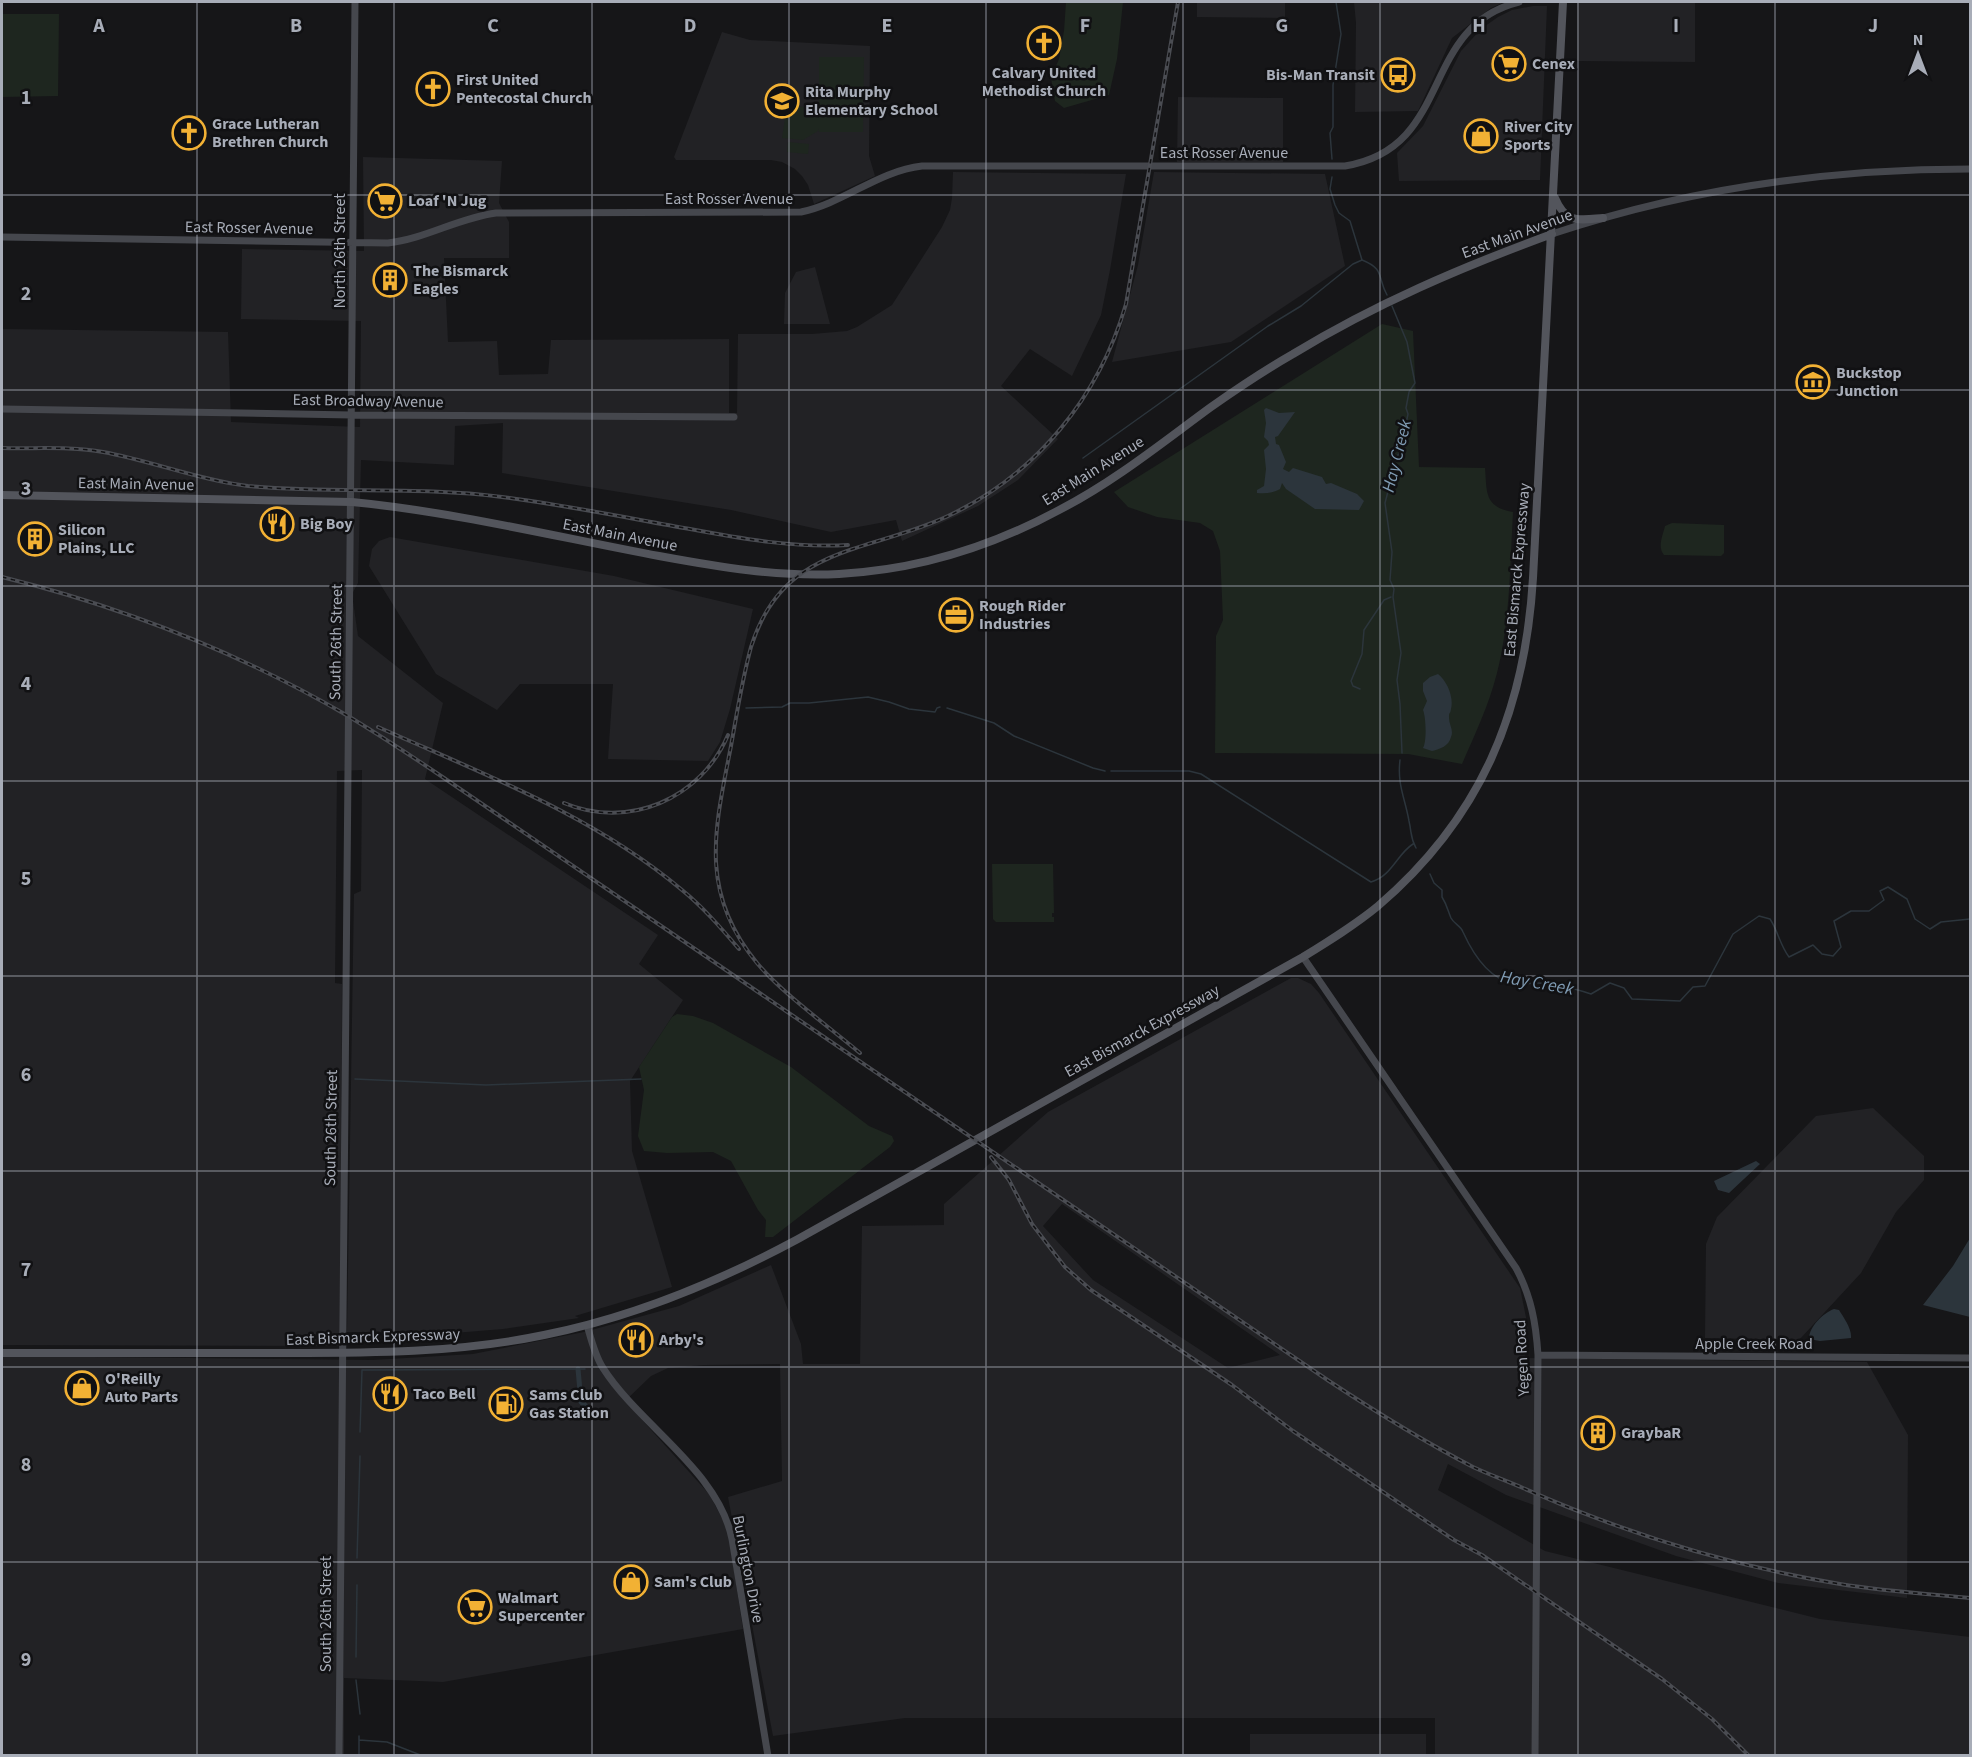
<svg xmlns="http://www.w3.org/2000/svg" width="1972" height="1757" font-family="'Source Sans 3',sans-serif">
  <style>
    .built { fill: #222225; fill-rule: evenodd }
    .green { fill: #1e261f }
    .water { fill: #2c353c }
    .lines { fill: none; stroke-linecap: round; stroke-linejoin: round }
    .stream { stroke: #2c353c; stroke-width: 1.5 }
    .canal { stroke: #2c353c; stroke-width: 5 }
    .secondary { stroke: #45474d; stroke-width: 7 }
    .primary { stroke: #53555c; stroke-width: 8 }
    .rail-casing { stroke: #4a4c52; stroke-width: 4 }
    .rail { stroke: #111113; stroke-width: 1.5; stroke-dasharray: 4.5; stroke-linecap: butt }
    .grid { fill: none; stroke: #a8adb8; stroke-width: 1.5; stroke-opacity: 0.55 }
    .labels { text-anchor: middle; dominant-baseline: central; stroke-width: 5; stroke-linejoin: round; paint-order: stroke }
    .poi-label { font-size: 16px; font-weight: bold; fill: #a8adb8; stroke: #111113; text-anchor: start }
    .street-label { font-size: 16px; fill: #a8adb8; stroke: #111113 }
    .water-label { font-size: 18px; font-style: italic; fill: #7f9bb3; stroke: #111113 }
    .grid-label { font-size: 20px; text-anchor: middle; font-weight: bold; fill: #a8adb8; stroke: #111113; stroke-width: 5; stroke-linejoin: round; paint-order: stroke }
  </style>
  <rect width="100%" height="100%" fill="#161618"/>
  <path class="built" d="M1197 2H1285V18L1197 17Z
    M1354 2H1504L1491 8 1452 38 1418 111 1355 112 1356 23Z
    M1577 2H1695V62L1577 61Z
    M1533 6H1547L1540 180 1399 181 1397 153 1423 126 1461 51 1481 29 1498 17 1512 10Z
    M722 32 750 40 870 46 869 156 875 176 814 204 808 185 802 176 795 169 782 162 771 160H676L674 157Z
    M1178 97 1283 98V162H1177Z
    M363 157 502 161 499 203 509 222V258H444L448 342 497 341 499 375 548 374 551 340 729 339V413H737L738 334H812L847 331 857 327 892 305 942 227 950 210 952 198 953 172 1126 174 1110 270 1101 315 1072 376 1030 349 1001 386 1058 439 1018 480 978 506 902 541 896 520 831 532 731 510 502 473 503 423 455 426 454 465 361 460 358 583 352 594 358 636 443 703 425 779 658 935 639 964 683 1000 630 1081 632 1151 672 1287 575 1316 579 1318 503 1329 454 1333 347 1332 354 894 361 891 362 770 337 771 335 983 342 984 341 1346 2 1345V329L228 332 231 422 360 427 361 321 241 319 242 249 364 251Z
    M1154 172 1325 174 1345 266 1231 342 1112 362 1138 265Z
    M815 267 830 324H784L785 293 796 272Z
    M390 537 614 576 753 609 730 709 720 742 708 761 608 759 613 684H520L497 710 436 674 369 566 372 549 379 541Z
    M1291 978H1298L1311 984 1319 993 1520 1288 1528 1327 1525 1358 1867 1362 1908 1435 1907 1598 1778 1583 1676 1556 1506 1495 1448 1464 1438 1490 1545 1551 1820 1619 1970 1637V1755H1435V1718H905L773 1736 728 1497 782 1481 780 1364 704 1365 668 1368 651 1376 625 1401 709 1494 720 1514 728 1531 743 1629 443 1682 344 1678V1755H2V1356L373 1360 473 1354 584 1332 679 1306 771 1265 801 1344 803 1364H860L862 1226 944 1225V1204L1048 1112ZM1062 1204 1280 1355 1228 1368 1093 1280 1043 1226Z
    M1873 1108 1924 1156V1180L1896 1212 1861 1273 1799 1340 1705 1338 1706 1244 1717 1217 1816 1116Z
    M1250 1734H1426V1755H1250Z"/>
  <path class="green" d="M1066 2H1123L1117 59 1109 95 1064 108 1055 101 1051 78 1059 59 1064 31Z
    M2 14H59L58 96 2 97Z
    M819 57H864L863 132H819L818 128V131L803 140 782 138 787 105 819 109Z
    M788 142 809 144 808 154 787 152Z
    M1382 324 1413 331 1419 467 1485 468C1487 492 1484 507 1513 512 1510 566 1510 622 1497 673 1489 705 1475 734 1462 764L1408 754 1215 753 1216 636 1223 620 1220 551 1213 531 1200 523 1157 517 1128 507 1114 492Z
    M1672 523 1724 525V553L1721 556 1664 555C1657 547 1663 535 1665 526Z
    M992 864H1053L1054 913H1052V917H1054V922H996L993 919Z
    M677 1014 693 1016 713 1023 791 1067 869 1126 892 1136 894 1141 890 1147 773 1237H765L766 1220 758 1210 731 1161 713 1152 667 1153 644 1151 638 1136 644 1090 639 1067 672 1017Z"/>
  <path class="water" d="M1266 408 1279 413 1295 412 1278 436 1275 437 1276 444 1279 445 1286 462 1283 469 1289 472 1293 468 1322 477 1326 484 1331 483 1357 494 1364 501 1359 510 1315 509 1286 489 1282 483 1280 489C1273 493 1265 494 1257 493V490L1264 486 1266 469 1264 450 1269 445 1268 441 1264 437 1266 423 1264 410Z
    M1438 674C1447 681 1454 697 1451 709 1450 716 1449 710 1449 718 1449 725 1454 730 1451 737 1449 746 1440 749 1432 751L1423 748C1427 741 1426 717 1423 710L1427 701 1423 691V683L1430 677Z
    M1756 1161 1760 1164 1729 1193 1718 1190 1714 1181Z
    M1970 1238V1317L1923 1305 1953 1266Z
    M1834 1309 1839 1310C1844 1318 1852 1329 1851 1338L1820 1341 1809 1339C1809 1327 1823 1313 1834 1309Z"/>
  <g class="lines">
    <path class="stream" d="M1332 159 1330 133 1333 127V85L1341 34 1336 2
      M1332 177 1330 189 1335 205 1339 213 1350 221 1362 260C1385 269 1377 277 1387 295
      M1392 306 1407 342 1415 383 1409 392 1406 408 1408 414 1400 452 1393 462V472L1385 503 1392 552 1390 580 1394 589 1393 597 1401 653 1397 680 1400 704 1402 753
      M1083 458 1268 326 1301 306 1353 264 1362 260
      M1360 689 1353 686 1351 681 1362 654 1364 630 1384 600 1391 597
      M746 708 782 707 790 703H809L868 697 889 702 909 709 935 712 937 708 940 707
      M947 708 994 723 1014 736 1093 768 1105 771
      M1400 760C1397 785 1405 798 1409 821 1412 834 1410 837 1416 848
      M1111 771H1189L1201 774 1371 882C1392 876 1397 854 1413 844
      M1430 874 1434 883 1442 890V897C1447 905 1448 911 1451 918 1454 924 1461 926 1463 932 1473 954 1488 979 1513 983 1521 985 1529 983 1537 983 1556 983 1573 988 1591 994L1610 983 1624 988 1632 999 1680 1001 1693 987 1705 986 1733 934 1759 916 1770 919C1778 931 1780 945 1789 957L1813 945 1822 954 1833 956 1841 947 1834 921 1851 911H1869L1884 900 1880 891 1888 887 1907 899 1915 919 1930 929 1941 922 1970 919
      M355 1079 486 1085 641 1079
      M360 1432 362 1370 585 1369
      M357 1558 360 1456
      M356 1657 357 1585
      M356 1680 360 1714
      M359 1740 387 1742 423 1756
      M359 1756V1736"/>
    <path class="canal" d="M578 1369 581 1402 587 1407"/>
    <path class="secondary" d="M1552 234C1686 189 1829 169 1970 169
      M2 237 388 243C425 239 458 218 496 213L801 212C844 203 878 171 922 166H1345C1455 148 1418 27 1519 2
      M2 409 352 415 734 417
      M1303 957 1516 1268C1531 1296 1536 1323 1538 1355L1535 1756
      M587 1325C591 1339 595 1356 603 1368 640 1426 718 1470 732 1539L768 1756
      M1538 1355 1970 1358
      M339 1756 355 2"/>
    <path class="primary" d="M1555 198C1566 224 1578 220 1603 218
      M2 495 352 502C455 512 557 537 659 556 719 567 777 577 839 574 917 570 993 546 1061 509 1115 481 1163 442 1211 407 1238 388 1265 370 1293 354 1375 304 1462 267 1552 234
      M2 1353C91 1353 180 1353 269 1353 362 1353 453 1354 544 1335 634 1317 718 1282 798 1239L1303 957C1329 941 1355 925 1378 906 1481 818 1525 711 1533 578L1563 2"/>
    <g class="rail-casing">
      <path id="rail" d="M2 448C35 449 70 446 103 452 152 461 199 480 248 486 332 494 418 486 502 497 565 505 628 518 690 529 743 539 794 548 848 545
        M2 577C123 607 240 653 348 716 381 736 413 757 444 778L1329 1381C1376 1412 1423 1441 1473 1467 1490 1475 1507 1481 1523 1488 1624 1533 1731 1566 1840 1584 1883 1591 1927 1594 1970 1598
        M378 727C483 774 593 815 682 890 703 907 721 928 739 949
        M564 803C628 830 701 799 728 735
        M860 1053C828 1026 783 994 757 963 698 892 715 828 731 746 737 713 742 680 751 647 783 544 867 554 948 516 1037 474 1099 397 1126 304L1178 2
        M991 1157 1009 1180 1032 1224 1048 1245 1065 1267 1091 1290 1232 1385 1293 1431 1454 1540 1482 1555 1662 1679 1712 1719 1749 1756"/>
    </g>
    <use href="#rail" class="rail"/>
  </g>
  <path class="grid" d="M197 2V1756M394 2V1756M592 2V1756M789 2V1756M986 2V1756M1183 2V1756M1380 2V1756M1578 2V1756M1775 2V1756M2 195H1970M2 390H1970M2 586H1970M2 781H1970M2 976H1970M2 1171H1970M2 1367H1970M2 1562H1970"/>
  <defs>
    <g id="church-ring" transform="scale(1.725)"><circle r="9.5" fill="#111113" stroke="#f2b134" stroke-width="1.5"/><path d="M-1.2-6h2.4v3.5h3.3v2.4h-3.3V6h-2.4V-.1h-3.3v-2.4h3.3Z" fill="#f2b134"/></g>
    <g id="supermarket-ring" transform="scale(1.725)"><circle r="9.5" fill="#111113" stroke="#f2b134" stroke-width="1.5"/><path d="M-6-5.5h2.5l.6 2H6L4.5 2H-2.5L-4.4-4H-6ZM-1.5 3.2a1.3 1.3 0 1 0 .1 0ZM3 3.2a1.3 1.3 0 1 0 .1 0Z" fill="#f2b134"/></g>
    <g id="bus-ring" transform="scale(1.725)"><circle r="9.5" fill="#111113" stroke="#f2b134" stroke-width="1.5"/><path d="M-5-6H5V4H4V6H2V4H-2V6H-4V4H-5ZM-3.5-4V0h7V-4ZM-3.5 1.2v1.5H-2V1.2ZM2 1.2v1.5H3.5V1.2Z" fill="#f2b134"/></g>
    <g id="school-ring" transform="scale(1.725)"><circle r="9.5" fill="#111113" stroke="#f2b134" stroke-width="1.5"/><path d="M0-5L7-2L0 1L-7-2ZM-4 1L0 2.5L4 1V4Q0 6-4 4Z" fill="#f2b134"/></g>
    <g id="shop-ring" transform="scale(1.725)"><circle r="9.5" fill="#111113" stroke="#f2b134" stroke-width="1.5"/><path d="M-5-2.5h2.3a2.7 3.5 0 0 1 5.4 0H5L5.5 6h-11ZM-1.5-2.5h3a1.5 2.3 0 0 0-3 0Z" fill="#f2b134"/></g>
    <g id="building-ring" transform="scale(1.725)"><circle r="9.5" fill="#111113" stroke="#f2b134" stroke-width="1.5"/><path d="M-4-6H4V6H1V3H-1V6H-4ZM-2.5-4.3h1.7v1.8h-1.7ZM.8-4.3h1.7v1.8H.8ZM-2.5-1h1.7V.8h-1.7ZM.8-1h1.7V.8H.8Z" fill="#f2b134"/></g>
    <g id="museum-ring" transform="scale(1.725)"><circle r="9.5" fill="#111113" stroke="#f2b134" stroke-width="1.5"/><path d="M0-6L6-3V-2H-6V-3ZM-5-1h2V3h-2ZM-1-1h2V3h-2ZM3-1h2V3H3ZM-6 4H6V6H-6Z" fill="#f2b134"/></g>
    <g id="restaurant-ring" transform="scale(1.725)"><circle r="9.5" fill="#111113" stroke="#f2b134" stroke-width="1.5"/><path d="M-5-6h1v4h1v-4h1v4h1v-4h1v5L-1.5 .5V6h-2V.5L-5-1ZM5-6V6H3V1.5H1.5Q1.5-4 5-6Z" fill="#f2b134"/></g>
    <g id="office-ring" transform="scale(1.725)"><circle r="9.5" fill="#111113" stroke="#f2b134" stroke-width="1.5"/><path d="M-6-3h4V-5.5h4V-3h4V5H-6ZM-1-4.5V-3h2v-1.5ZM-6 0V1H6V0Z" fill="#f2b134"/></g>
    <g id="fuel-ring" transform="scale(1.725)"><circle r="9.5" fill="#111113" stroke="#f2b134" stroke-width="1.5"/><path d="M-5.5-6h7V0h2V4h1.3V-2.5L3-4.5l.8-.8L6-3V5H2.5V1h-1V6h-7ZM-4.2-4.7v3.2H.2V-4.7Z" fill="#f2b134"/></g>
  </defs>
  <g fill-rule="evenodd">
    <use href="#church-ring" x="1044" y="43"/>
    <use href="#supermarket-ring" x="1509" y="64"/>
    <use href="#bus-ring" x="1398" y="75"/>
    <use href="#church-ring" x="433" y="89"/>
    <use href="#school-ring" x="782" y="101"/>
    <use href="#church-ring" x="189" y="133"/>
    <use href="#shop-ring" x="1481" y="136"/>
    <use href="#supermarket-ring" x="385" y="201"/>
    <use href="#building-ring" x="390" y="280"/>
    <use href="#museum-ring" x="1813" y="382"/>
    <use href="#restaurant-ring" x="277" y="524"/>
    <use href="#building-ring" x="35" y="539"/>
    <use href="#office-ring" x="956" y="615"/>
    <use href="#restaurant-ring" x="636" y="1340"/>
    <use href="#shop-ring" x="82" y="1388"/>
    <use href="#restaurant-ring" x="390" y="1394"/>
    <use href="#fuel-ring" x="506" y="1404"/>
    <use href="#building-ring" x="1598" y="1433"/>
    <use href="#shop-ring" x="631" y="1582"/>
    <use href="#supermarket-ring" x="475" y="1607"/>
  </g>
  <g class="labels">
    <g class="poi-label">
      <text x="1532" y="64">Cenex</text>
      <text x="1044" y="73" text-anchor="middle">Calvary United<tspan x="1044" dy="18">Methodist Church</tspan></text>
      <text x="1375" y="75" text-anchor="end">Bis-Man Transit</text>
      <text x="456" y="80">First United<tspan x="456" dy="18">Pentecostal Church</tspan></text>
      <text x="805" y="92">Rita Murphy<tspan x="805" dy="18">Elementary School</tspan></text>
      <text x="212" y="124">Grace Lutheran<tspan x="212" dy="18">Brethren Church</tspan></text>
      <text x="1504" y="127">River City<tspan x="1504" dy="18">Sports</tspan></text>
      <text x="408" y="201">Loaf 'N Jug</text>
      <text x="413" y="271">The Bismarck<tspan x="413" dy="18">Eagles</tspan></text>
      <text x="1836" y="373">Buckstop<tspan x="1836" dy="18">Junction</tspan></text>
      <text x="300" y="524">Big Boy</text>
      <text x="58" y="530">Silicon<tspan x="58" dy="18">Plains, LLC</tspan></text>
      <text x="979" y="606">Rough Rider<tspan x="979" dy="18">Industries</tspan></text>
      <text x="659" y="1340">Arby's</text>
      <text x="105" y="1379">O'Reilly<tspan x="105" dy="18">Auto Parts</tspan></text>
      <text x="413" y="1394">Taco Bell</text>
      <text x="529" y="1395">Sams Club<tspan x="529" dy="18">Gas Station</tspan></text>
      <text x="1621" y="1433">GraybaR</text>
      <text x="654" y="1582">Sam's Club</text>
      <text x="498" y="1598">Walmart<tspan x="498" dy="18">Supercenter</tspan></text>
    </g>
    <g class="street-label">
      <text x="1224" y="153">East Rosser Avenue</text>
      <text x="729" y="199">East Rosser Avenue</text>
      <text transform="translate(249 228) rotate(1)">East Rosser Avenue</text>
      <text transform="translate(1517 234) rotate(-20)">East Main Avenue</text>
      <text transform="translate(340 251) rotate(-90)">North 26th Street</text>
      <text transform="translate(368 401) rotate(1)">East Broadway Avenue</text>
      <text transform="translate(1093 471) rotate(-32)">East Main Avenue</text>
      <text transform="translate(136 484) rotate(1)">East Main Avenue</text>
      <text transform="translate(620 535) rotate(11)">East Main Avenue</text>
      <text transform="translate(1517 570) rotate(-85)">East Bismarck Expressway</text>
      <text transform="translate(336 642) rotate(-89)">South 26th Street</text>
      <text transform="translate(1142 1031) rotate(-29)">East Bismarck Expressway</text>
      <text transform="translate(331 1128) rotate(-89)">South 26th Street</text>
      <text transform="translate(373 1337) rotate(-2)">East Bismarck Expressway</text>
      <text x="1754" y="1344">Apple Creek Road</text>
      <text transform="translate(1522 1358) rotate(-93)">Yegen Road</text>
      <text transform="translate(748 1569) rotate(79)">Burlington Drive</text>
      <text transform="translate(326 1614) rotate(-90)">South 26th Street</text>
    </g>
    <g class="water-label">
      <text transform="translate(1397 456) rotate(-76)">Hay Creek</text>
      <text transform="translate(1537 983) rotate(10)">Hay Creek</text>
    </g>
  </g>
  <g class="grid-label">
    <text x="99" y="32">A</text>
    <text x="296" y="32">B</text>
    <text x="493" y="32">C</text>
    <text x="690" y="32">D</text>
    <text x="887" y="32">E</text>
    <text x="1085" y="32">F</text>
    <text x="1282" y="32">G</text>
    <text x="1479" y="32">H</text>
    <text x="1676" y="32">I</text>
    <text x="1873" y="32">J</text>
    <text x="26" y="104">1</text>
    <text x="26" y="300">2</text>
    <text x="26" y="495">3</text>
    <text x="26" y="690">4</text>
    <text x="26" y="885">5</text>
    <text x="26" y="1081">6</text>
    <text x="26" y="1276">7</text>
    <text x="26" y="1471">8</text>
    <text x="26" y="1666">9</text>
  </g>
  <rect width="1972" height="1757" fill="none" stroke="#a8adb8" stroke-width="6"/>
  <g transform="translate(1918 54)" stroke="#111113" stroke-width="4.5" paint-order="stroke">
  <path d="M0-4.5L10 22L0 15L-10 22Z" fill="#a8adb8"/>
  <text y="-9" font-size="16" font-weight="bold" text-anchor="middle" fill="#a8adb8">N</text>
  </g>
</svg>
